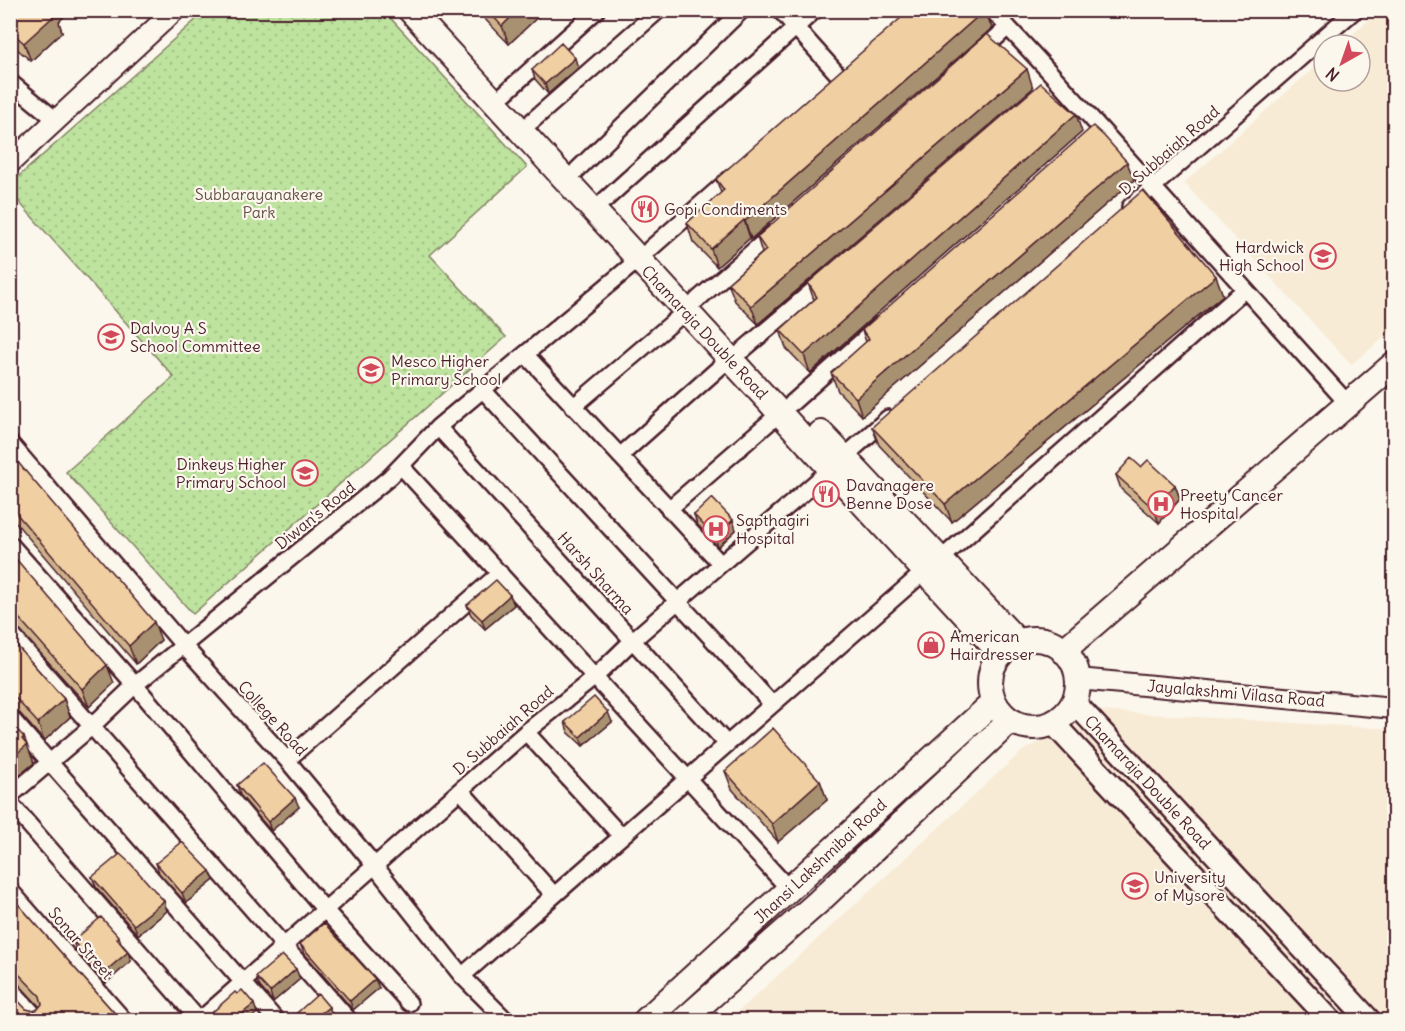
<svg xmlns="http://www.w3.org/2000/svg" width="1405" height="1031" font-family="Delius,sans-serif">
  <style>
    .built { fill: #f8ebd6 }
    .park { fill: url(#park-dots); stroke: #848164; stroke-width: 1.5 }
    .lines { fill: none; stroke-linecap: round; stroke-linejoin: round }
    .minor-casing { stroke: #4a1f2b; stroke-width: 20 }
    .tertiary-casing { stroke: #4a1f2b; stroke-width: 24 }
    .secondary-casing { stroke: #4a1f2b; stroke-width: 26 }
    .primary-casing { stroke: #4a1f2b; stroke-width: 28 }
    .minor { stroke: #fbf7ec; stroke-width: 15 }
    .tertiary { stroke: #fbf7ec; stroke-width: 20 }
    .secondary { stroke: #fbf7ec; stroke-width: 21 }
    .primary { stroke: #fbf7ec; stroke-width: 24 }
    .wall { fill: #ceb28b; stroke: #4a1f2b; stroke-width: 1.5 }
    .shaded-wall { fill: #a89171; stroke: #4a1f2b; stroke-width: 1.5 }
    .building { fill: #f0cfa2; stroke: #4a1f2b; stroke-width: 1.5 }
    .labels { text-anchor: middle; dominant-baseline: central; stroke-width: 4.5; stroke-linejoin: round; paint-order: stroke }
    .street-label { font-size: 16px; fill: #4a1f2b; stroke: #fbf7ec }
    .park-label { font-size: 16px; fill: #675048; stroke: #fbf7ec }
    .poi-label { font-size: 16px; fill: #4a1f2b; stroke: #fbf7ec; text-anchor: start }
  </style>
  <defs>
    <pattern id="park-dots" width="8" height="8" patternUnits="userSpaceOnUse" patternTransform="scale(1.5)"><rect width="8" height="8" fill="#bde39e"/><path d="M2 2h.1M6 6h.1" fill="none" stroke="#a4c288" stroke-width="1.8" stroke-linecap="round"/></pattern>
  </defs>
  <rect width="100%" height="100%" fill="#fbf7ec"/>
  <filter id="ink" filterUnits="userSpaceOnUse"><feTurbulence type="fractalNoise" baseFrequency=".0167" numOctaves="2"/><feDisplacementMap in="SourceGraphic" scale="12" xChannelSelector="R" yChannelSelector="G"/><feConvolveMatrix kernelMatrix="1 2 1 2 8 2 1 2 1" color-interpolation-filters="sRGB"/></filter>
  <g filter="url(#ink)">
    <path class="built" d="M1380 10 1394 11V329L1351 365 1184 183 1324 59V81H1360V45H1340Z
      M1102 711 1394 729V1020H729L1022 751Z"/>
    <path class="park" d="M207 10 384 11 527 167 430 255 506 337 193 614 66 472 174 377 11 193 10 184Z"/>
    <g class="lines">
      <g class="minor-casing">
        <path id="minor" d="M780 10 843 80
          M992 10 1057 80 1349 405
          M979 53 1008 27
          M10 82 56 120
          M505 93 597 10
          M532 121 659 10
          M577 170 742 10
          M605 200 815 10
          M1130 207 1355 10
          M650 249 733 176
          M697 300 774 233
          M743 350 825 280
          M525 354 721 564
          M483 390 772 704
          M792 403 880 325
          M573 407 686 311
          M438 427 727 744
          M10 443 183 645 287 760 375 866 462 976 506 1020
          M620 456 729 359
          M843 458 888 418
          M401 466 790 890
          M669 509 780 413
          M10 544 135 685 325 910 409 1003
          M941 559 1244 290
          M10 633 349 1020
          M10 717 276 1020
          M526 732 621 836
          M287 760 500 573
          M461 791 554 895
          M10 796 91 727 135 685 390 477 438 427 638 260
          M10 803 199 1020
          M10 890 124 1020
          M462 976 925 571
          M10 988 39 1020
          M200 1020 526 732 595 677 633 640 831 469"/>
      </g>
      <g class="tertiary-casing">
        <path id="tertiary" d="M10 163 175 10
          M1078 679 1394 708"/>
      </g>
      <g class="secondary-casing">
        <path id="secondary" d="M1074 702 1369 1020
          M1053 723 1330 1020"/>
      </g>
      <g class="primary-casing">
        <path id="primary" d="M410 10 1001 654
          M821 433 1018 642
          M990 683a44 44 0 1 1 88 0a44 44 0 1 1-88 0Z
          M1063 651 1394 364
          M646 1020 994 702
          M684 1020 817 903 1010 721"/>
      </g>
      <use href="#minor" class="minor"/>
      <use href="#tertiary" class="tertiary"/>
      <use href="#secondary" class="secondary"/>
      <use href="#primary" class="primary"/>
    </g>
    <path class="wall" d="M10 10 59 22 62 32 31 61 10 43Z
      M480 10H545L509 44 482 16Z
      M985 10 992 28 751 239 750 238 717 267 693 242 687 223 721 193 716 179Z
      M578 68 548 94 535 79 532 70Z
      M1033 88 758 324 735 301 728 283 762 253 757 237Z
      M1082 132 810 373 786 348 780 330 814 300 808 283Z
      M1134 180 862 416 838 391 831 373 866 342 862 330Z
      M1223 295 952 522 879 445 872 427Z
      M10 453 161 640 136 664 10 516Z
      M1141 467 1175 485 1180 499 1159 523 1121 489 1116 475Z
      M694 515 736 530 718 547 697 524Z
      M10 552 114 683 89 707 17 627 10 624Z
      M510 595 514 605 485 629 471 615 467 605Z
      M10 638 64 699 70 717 44 741 17 710 10 708Z
      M565 722H612L583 746 568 732Z
      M725 771 820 781 827 800 778 842 732 789Z
      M237 785 299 807 271 831 240 795Z
      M156 863 210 871 214 880 186 903 159 873Z
      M92 877 167 911 138 935 96 887Z
      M10 895 118 1017 120 1020H10L26 1009 34 1011 38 1009 40 1007 14 979H10Z
      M119 937 122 945 128 952 131 961 105 984 76 951 73 941Z
      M300 944 379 988 353 1010 304 953Z
      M256 977 300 979 273 1002 260 987Z"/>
    <path class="shaded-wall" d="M49 10H70L59 22 62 32 31 61 24 43Z
      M518 10H545L509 44 502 26Z
      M985 10 992 28 751 239 745 221Z
      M575 58 578 68 548 94 545 84Z
      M1027 69 1033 88 758 324 751 306Z
      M1076 114 1082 132 810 373 804 355Z
      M1127 162 1134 180 862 416 856 398Z
      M744 220 750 238 717 267 711 249Z
      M1216 276 1223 295 952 522 945 504Z
      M1175 485 1180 499 1159 523 1154 509Z
      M733 520 736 530 718 547 715 537Z
      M510 595 514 605 485 629 482 620Z
      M154 622 161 640 136 664 129 646Z
      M107 665 114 683 89 707 82 689Z
      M64 699 70 717 44 741 38 723Z
      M608 712 612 722 583 746 580 737Z
      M24 737 34 763 10 783V759L22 739Z
      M820 781 827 800 778 842 772 824Z
      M295 798 299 807 271 831 268 822Z
      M210 871 214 880 186 903 182 893Z
      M164 901 167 911 138 935 134 925Z
      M128 952 131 961 105 984 102 974Z
      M296 969 300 979 273 1002 270 992Z
      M375 979 379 988 353 1010 350 1001Z
      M254 1004 257 1013 249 1020H234Z
      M329 1007 333 1016 327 1020H312Z"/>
    <path class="building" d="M10 10H52L56 14 24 43 10 31Z
      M487 10H518L502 26Z
      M910 10H985L745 221 744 220 711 249 687 223 724 190 716 179Z
      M987 34 1027 69 751 306 728 283 766 250 757 237Z
      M561 43 575 58 545 84 532 70Z
      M1041 83 1076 114 804 355 780 330 817 297 808 283Z
      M1093 126 1104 136 1127 162 856 398 831 373 869 339 862 330Z
      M1143 190 1216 276 945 504 872 427Z
      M10 453 154 622 129 646 10 506Z
      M1131 458 1141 467 1148 460 1175 485 1154 509 1116 475Z
      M712 498 733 520 715 537 694 515Z
      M10 552 107 665 82 689 10 608Z
      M496 580 510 595 482 620 467 605Z
      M10 638 64 699 38 723 10 692Z
      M594 697 608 712 580 737 565 722Z
      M10 722 24 737 22 739 27 745 10 759Z
      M773 728 820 781 772 824 725 771Z
      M263 763 295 798 268 822 237 785Z
      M182 842 210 871 182 893 156 863Z
      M120 854 130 863 164 901 134 925 92 877Z
      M10 895 118 1017 115 1020H10V992L26 1009 34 1011 38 1009 42 1004 40 996 10 965Z
      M101 917 119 937 117 939 128 952 102 974 73 941Z
      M324 923 375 979 350 1001 300 944Z
      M282 955 296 969 270 992 256 977Z
      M242 990 254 1004 234 1020H209L206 1018 235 992 237 994Z
      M318 994 329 1007 312 1020H289Z"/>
  </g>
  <defs>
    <g id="restaurant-ring" transform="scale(1.35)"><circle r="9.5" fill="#fbf7ec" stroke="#d1495b" stroke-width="1.5"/><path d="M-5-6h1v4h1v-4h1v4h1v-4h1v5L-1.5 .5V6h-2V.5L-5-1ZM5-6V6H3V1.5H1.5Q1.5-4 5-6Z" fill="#d1495b"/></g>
    <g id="school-ring" transform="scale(1.35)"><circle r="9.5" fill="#fbf7ec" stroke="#d1495b" stroke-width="1.5"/><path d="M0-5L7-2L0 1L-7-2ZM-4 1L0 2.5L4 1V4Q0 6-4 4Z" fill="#d1495b"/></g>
    <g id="hospital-ring" transform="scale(1.35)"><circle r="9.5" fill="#fbf7ec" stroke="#d1495b" stroke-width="1.5"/><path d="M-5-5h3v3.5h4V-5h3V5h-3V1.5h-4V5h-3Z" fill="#d1495b"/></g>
    <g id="shop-ring" transform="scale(1.35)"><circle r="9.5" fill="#fbf7ec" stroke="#d1495b" stroke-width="1.5"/><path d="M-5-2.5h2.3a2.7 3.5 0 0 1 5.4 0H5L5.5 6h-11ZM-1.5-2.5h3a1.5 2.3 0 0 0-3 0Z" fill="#d1495b"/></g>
    <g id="university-ring" transform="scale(1.35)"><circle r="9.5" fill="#fbf7ec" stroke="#d1495b" stroke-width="1.5"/><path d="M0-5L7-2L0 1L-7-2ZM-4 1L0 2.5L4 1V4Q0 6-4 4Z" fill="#d1495b"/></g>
  </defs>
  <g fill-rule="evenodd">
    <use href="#restaurant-ring" x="645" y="209"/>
    <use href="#school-ring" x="1323" y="256"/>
    <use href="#school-ring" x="111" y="337"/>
    <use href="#school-ring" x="371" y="370"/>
    <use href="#school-ring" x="305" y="473"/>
    <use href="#restaurant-ring" x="826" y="494"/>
    <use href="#hospital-ring" x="1161" y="504"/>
    <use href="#hospital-ring" x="716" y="529"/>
    <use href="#shop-ring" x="931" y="645"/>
    <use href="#university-ring" x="1135" y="886"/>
  </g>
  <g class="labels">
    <g class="street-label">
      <text transform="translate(1169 150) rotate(-41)">D. Subbaiah Road</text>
      <text transform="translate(705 332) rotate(47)">Chamaraja Double Road</text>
      <text transform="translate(315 515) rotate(-39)">Diwan's Road</text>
      <text transform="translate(596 573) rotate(48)">Harsh Sharma</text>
      <text transform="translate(1236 693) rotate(5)">Jayalakshmi Vilasa Road</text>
      <text transform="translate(273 718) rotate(48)">College Road</text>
      <text transform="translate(503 730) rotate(-41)">D. Subbaiah Road</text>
      <text transform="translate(1148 782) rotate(47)">Chamaraja Double Road</text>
      <text transform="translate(820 861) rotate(-43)">Jhansi Lakshmibai Road</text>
      <text transform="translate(81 943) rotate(49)">Sonar Street</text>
    </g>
    <g class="park-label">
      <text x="259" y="194">Subbarayanakere<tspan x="259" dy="18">Park</tspan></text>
    </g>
    <g class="poi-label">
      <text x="664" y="209">Gopi Condiments</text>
      <text x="1304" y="247" text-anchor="end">Hardwick<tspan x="1304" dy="18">High School</tspan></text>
      <text x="130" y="328">Dalvoy A S<tspan x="130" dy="18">School Committee</tspan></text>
      <text x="391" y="361">Mesco Higher<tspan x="391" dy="18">Primary School</tspan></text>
      <text x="286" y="464" text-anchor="end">Dinkeys Higher<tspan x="286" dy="18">Primary School</tspan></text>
      <text x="846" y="485">Davanagere<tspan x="846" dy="18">Benne Dose</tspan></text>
      <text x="1180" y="495">Preety Cancer<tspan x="1180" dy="18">Hospital</tspan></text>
      <text x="736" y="520">Sapthagiri<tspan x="736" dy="18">Hospital</tspan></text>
      <text x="950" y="636">American<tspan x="950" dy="18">Hairdresser</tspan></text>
      <text x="1154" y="877">University<tspan x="1154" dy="18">of Mysore</tspan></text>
    </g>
  </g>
  <rect width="1405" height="1031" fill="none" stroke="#fbf7ec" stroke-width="36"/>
  <rect x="18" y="18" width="1369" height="995" fill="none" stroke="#4a1f2b" stroke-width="2" filter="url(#ink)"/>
  <g transform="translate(1342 63) rotate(220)"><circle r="28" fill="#fbf7ec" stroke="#b4a19f" stroke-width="1.5"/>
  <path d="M0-4.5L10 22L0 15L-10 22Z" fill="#d1495b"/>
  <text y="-9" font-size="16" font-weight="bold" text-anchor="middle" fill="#4a1f2b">N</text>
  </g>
</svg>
